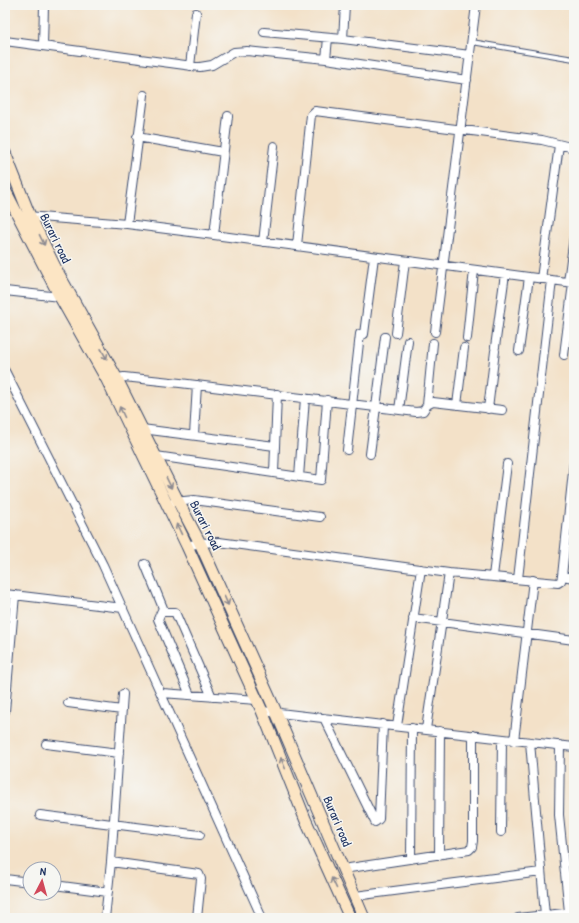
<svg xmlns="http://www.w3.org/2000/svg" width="579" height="923" font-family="'Patrick Hand',sans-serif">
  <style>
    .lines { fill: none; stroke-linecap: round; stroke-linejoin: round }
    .lane-casing { stroke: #3b4a6e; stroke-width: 6 }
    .street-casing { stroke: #3b4a6e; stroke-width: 10 }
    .secondary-casing { stroke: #3b4a6e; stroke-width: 13 }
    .lane { stroke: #fff; stroke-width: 4 }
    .street { stroke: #fff; stroke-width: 8 }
    .secondary { stroke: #fce5c4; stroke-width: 11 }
    .oneway { stroke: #8c8a91 }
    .labels { text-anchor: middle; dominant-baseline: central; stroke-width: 3; stroke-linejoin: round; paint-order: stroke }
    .street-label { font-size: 13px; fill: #1b2f5e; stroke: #f6f6f2 }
  </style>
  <rect width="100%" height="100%" fill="#f6f6f2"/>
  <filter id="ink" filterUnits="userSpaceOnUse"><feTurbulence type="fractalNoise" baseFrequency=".025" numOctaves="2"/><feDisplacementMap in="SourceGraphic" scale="8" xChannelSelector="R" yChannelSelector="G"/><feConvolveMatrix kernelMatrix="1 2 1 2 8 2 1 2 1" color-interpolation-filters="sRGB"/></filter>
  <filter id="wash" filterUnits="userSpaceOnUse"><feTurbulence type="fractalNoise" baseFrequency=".012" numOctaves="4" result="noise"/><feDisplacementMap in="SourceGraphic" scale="16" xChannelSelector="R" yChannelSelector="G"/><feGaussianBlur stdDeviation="0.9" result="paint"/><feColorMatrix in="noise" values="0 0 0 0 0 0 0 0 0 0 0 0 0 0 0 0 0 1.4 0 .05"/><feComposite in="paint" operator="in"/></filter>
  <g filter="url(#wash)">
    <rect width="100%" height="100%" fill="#f3e1c8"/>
  </g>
  <g filter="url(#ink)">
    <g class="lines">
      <g class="lane-casing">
        <path id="lane" d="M472 42 574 59"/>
      </g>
      <g class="street-casing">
        <path id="street" d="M264 32 343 39 470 55
          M343 39 345 5
          M5 41 200 67 212 65 234 52 247 51 326 59 467 80
          M43 46 44 5
          M326 59 328 38
          M190 66 196 13
          M137 137 223 152
          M27 216 127 224 214 235 574 283
          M127 224 144 95
          M214 235 228 116
          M263 242 274 146
          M297 245 311 115 315 111 542 140 574 148
          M541 279 559 145
          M568 282 574 237
          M5 291 60 297 64 295
          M435 332 476 5
          M396 333 405 261
          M467 338 474 270
          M495 347 505 274
          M519 351 529 277
          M564 355 573 283
          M5 371 103 565 262 918
          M112 379 124 377 180 383 416 412 423 411 427 405 433 402 502 410
          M427 405 433 343
          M457 405 464 348
          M488 409 495 351
          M399 410 408 341
          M142 429 275 446
          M194 435 197 385
          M347 450 360 334H364L374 257
          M370 454 385 337
          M156 456 321 480 327 400
          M274 473 277 394
          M299 477 305 398
          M174 502 194 500 320 517
          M187 546 200 543 219 542 449 573 558 583 561 581 562 576 574 462
          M145 564 163 608 158 619 190 695
          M493 576 507 464
          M562 576 574 578
          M518 579 552 280
          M5 594 123 608
          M162 612H175L212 697
          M413 618 574 640
          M162 693 257 700
          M68 703 122 710
          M5 711 15 595
          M262 711 574 747
          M324 718 375 822 379 819 383 724
          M397 726 421 569
          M426 729 449 573
          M514 741 533 580
          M530 742 545 915
          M46 744 119 753
          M560 745 559 815 569 912
          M40 815 200 835
          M501 832 502 739
          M439 855 440 731
          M411 859 412 728
          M111 862 199 874 201 879 197 918
          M343 869 469 850 472 847 473 841V735
          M5 879 30 882
          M54 885 108 892
          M355 896 541 872
          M105 918 111 862 123 694
          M518 918 574 912"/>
      </g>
      <g class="secondary-casing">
        <path id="secondary" d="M5 153 30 216 57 271 116 377 178 501 200 543 276 712 364 918
          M5 190 60 297 107 380 187 546 262 711 306 821 350 918"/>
      </g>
      <use href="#lane" class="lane"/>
      <use href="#street" class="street"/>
      <use href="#secondary" class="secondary"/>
    </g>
    <defs><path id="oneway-shaft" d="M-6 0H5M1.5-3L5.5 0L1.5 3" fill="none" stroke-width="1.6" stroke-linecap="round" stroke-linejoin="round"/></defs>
    <g class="oneway">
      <use href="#oneway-shaft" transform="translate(42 240) rotate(64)"/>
      <use href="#oneway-shaft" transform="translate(104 354) rotate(61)"/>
      <use href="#oneway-shaft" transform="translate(122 412) rotate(-115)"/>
      <use href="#oneway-shaft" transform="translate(169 483) rotate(64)"/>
      <use href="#oneway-shaft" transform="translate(179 529) rotate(-115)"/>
      <use href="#oneway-shaft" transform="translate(226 600) rotate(66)"/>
      <use href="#oneway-shaft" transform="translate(283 763) rotate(-112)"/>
      <use href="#oneway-shaft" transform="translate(334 883) rotate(-115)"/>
    </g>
  </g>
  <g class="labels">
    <g class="street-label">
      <text transform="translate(56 238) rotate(64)">Burari road</text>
      <text transform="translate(206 525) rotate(63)">Burari road</text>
      <text transform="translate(338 821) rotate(67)">Burari road</text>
    </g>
  </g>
  <rect width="579" height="923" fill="none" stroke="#f6f6f2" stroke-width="20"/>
  <g transform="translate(42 881) rotate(6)"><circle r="19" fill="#f6f6f2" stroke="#9ea6b7"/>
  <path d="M0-3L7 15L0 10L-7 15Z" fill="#d1495b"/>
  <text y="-6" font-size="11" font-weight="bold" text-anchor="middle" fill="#1b2f5e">N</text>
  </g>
</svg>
